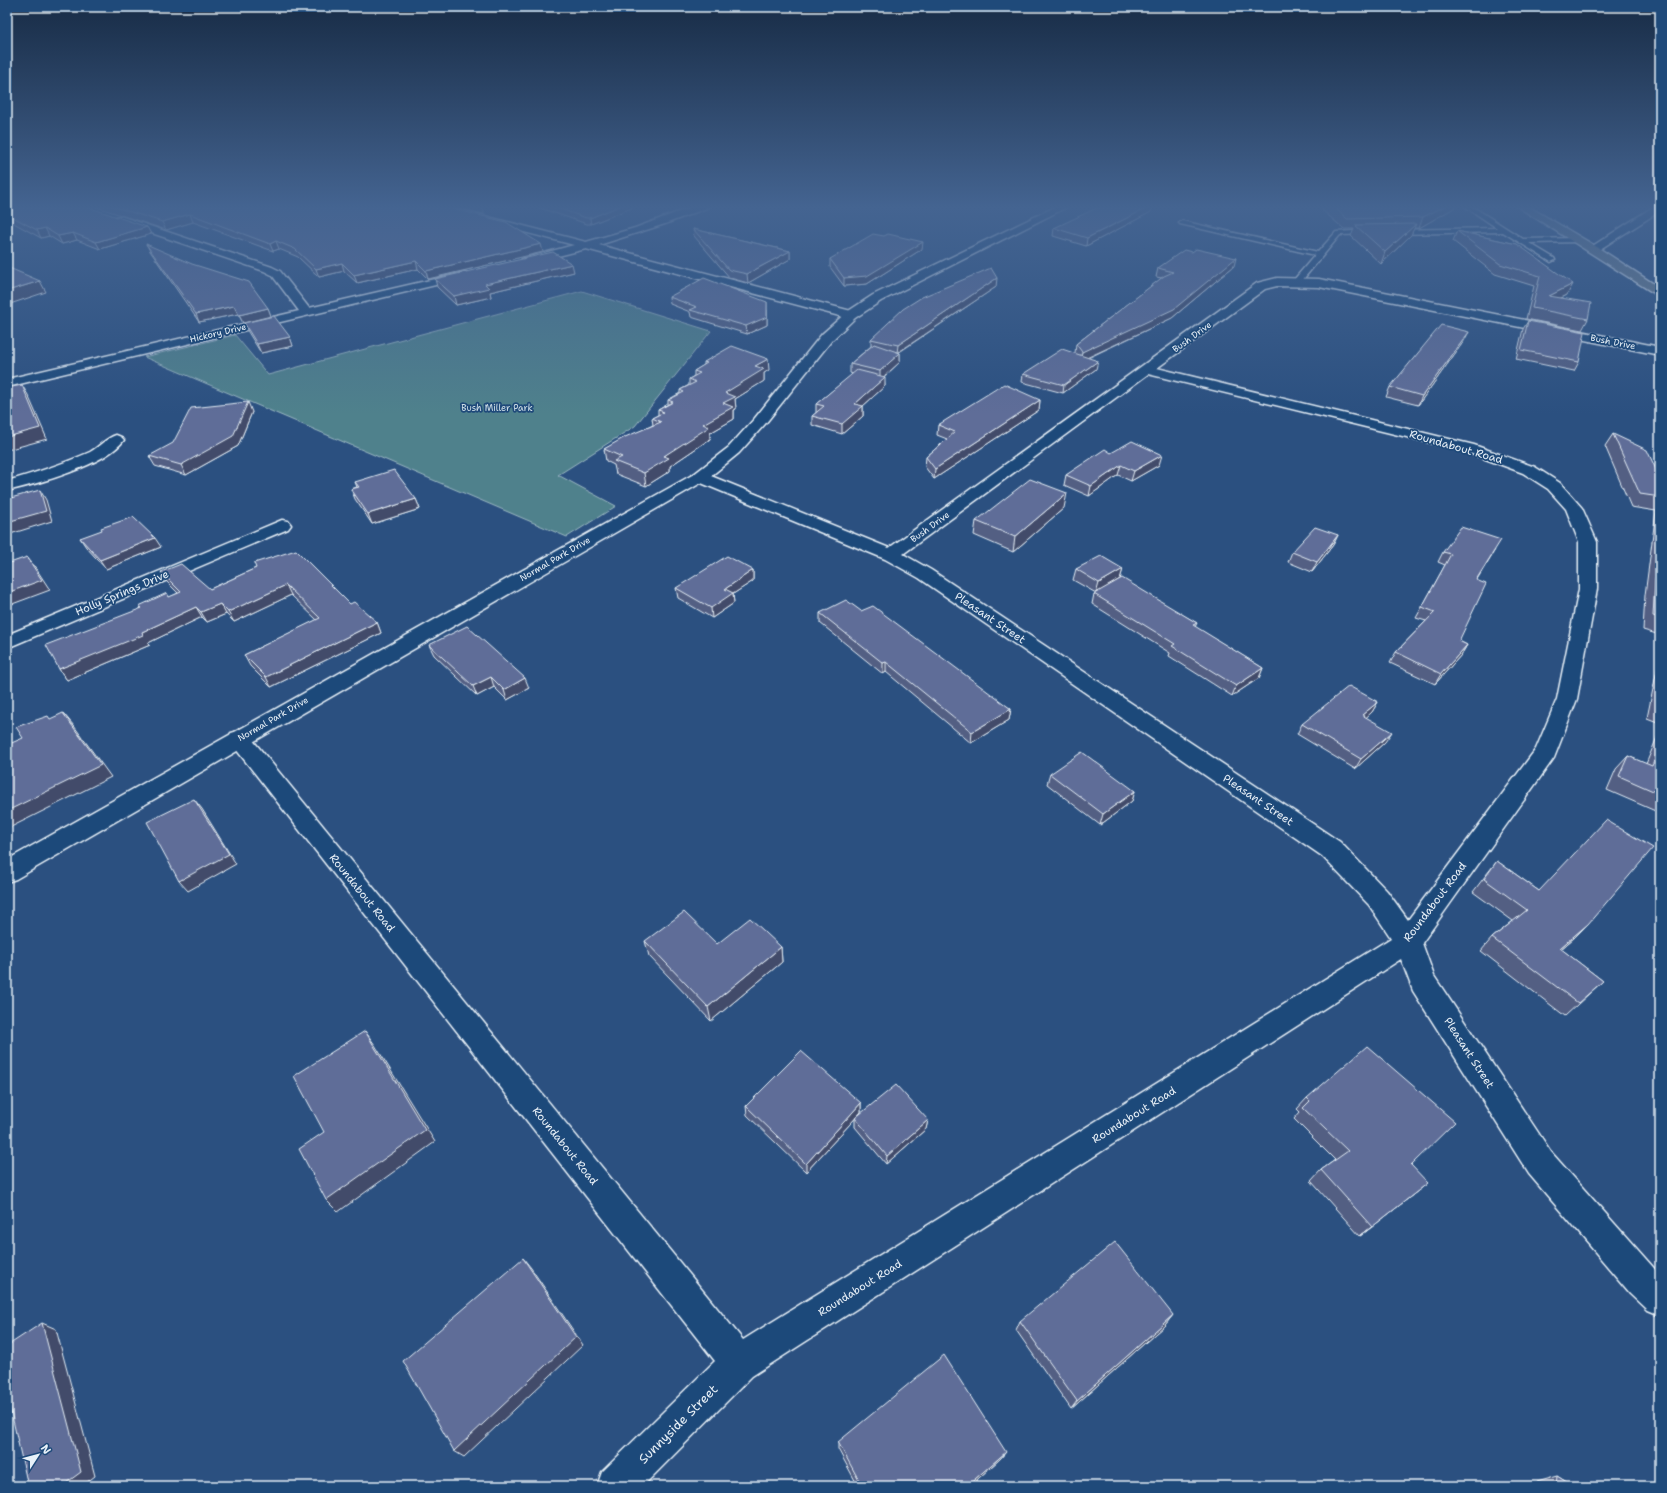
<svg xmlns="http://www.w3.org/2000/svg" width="1667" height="1493" font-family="'Shantell Sans',sans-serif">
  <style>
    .green { fill: #50818c; stroke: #9cb9c2 }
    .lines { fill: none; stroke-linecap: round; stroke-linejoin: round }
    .lane-casing { stroke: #e8f1f8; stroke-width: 3 }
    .street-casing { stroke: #e8f1f8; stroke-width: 3 }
    .secondary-casing { stroke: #e8f1f8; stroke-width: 3 }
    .primary-casing { stroke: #e8f1f8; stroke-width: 3 }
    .lane { fill: #1f4a7a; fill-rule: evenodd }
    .street { fill: #1f4a7a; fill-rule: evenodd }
    .secondary { fill: #1f4a7a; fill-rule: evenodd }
    .primary { fill: #6c7d8b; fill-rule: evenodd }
    .wall { fill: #525e83; stroke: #e8f1f8 }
    .shaded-wall { fill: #424c6a; stroke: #e8f1f8 }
    .building { fill: #5f6d98; stroke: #e8f1f8 }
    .labels { text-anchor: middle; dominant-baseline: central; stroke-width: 3.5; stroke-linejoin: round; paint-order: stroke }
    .far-street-label { font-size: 9px; fill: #e8f1f8; stroke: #1f4a7a }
    .far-park-label { font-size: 9px; fill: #d1e0e8; stroke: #1f4a7a }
    .street-label { font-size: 11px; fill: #e8f1f8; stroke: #1f4a7a }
    .near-street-label { font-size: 13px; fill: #e8f1f8; stroke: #1f4a7a }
  </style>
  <rect width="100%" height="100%" fill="#2b5080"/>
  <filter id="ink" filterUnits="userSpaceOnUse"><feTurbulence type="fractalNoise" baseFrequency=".025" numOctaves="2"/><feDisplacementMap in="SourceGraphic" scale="8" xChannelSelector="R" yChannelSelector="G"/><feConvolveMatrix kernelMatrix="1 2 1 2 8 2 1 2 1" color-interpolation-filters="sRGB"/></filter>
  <g filter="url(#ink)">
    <path class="green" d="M582 291 711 331 635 426 558 475 616 506 567 537 144 357 235 335 268 375Z"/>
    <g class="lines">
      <g class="lane-casing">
        <path id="lane" d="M1463 205H1470L1523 239 1579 238 1582 240 1579 242 1529 243 1554 258 1555 260 1551 262 1503 232 1394 234 1391 232 1394 230 1497 228Z
          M1182 221 1318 252 1336 232 1371 230 1374 232 1371 234 1340 235 1300 283H1297L1293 281 1315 255 1180 224 1179 223Z"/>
      </g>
      <g class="street-casing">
        <path id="street" d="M427 205H442L586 242 635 228 697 205H710L709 207 665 224 599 245 855 312 857 315 851 319 586 249 526 264 522 263 520 261 522 259 574 245 428 207Z
          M1656 205H1660V211L1597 251H1589L1588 249Z
          M120 216 272 267 280 271 309 308 465 272 471 275 465 278 7 387V379L299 311 272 275 264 271 116 221 115 219 116 217Z
          M1277 278 1319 279 1660 347V355L1319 287 1277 286 1265 289 1157 368 1474 445 1535 467 1560 483 1582 508 1597 542V589L1577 699 1554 758 1422 943 1434 976 1551 1152 1660 1275V1315L1648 1310 1630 1293 1529 1174 1413 991 1401 959 752 1376 643 1486H597L602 1472 715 1361 228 739 231 733 239 731 247 733 743 1340 1391 938 1369 905 1322 856 919 578 885 559 694 480 692 477 694 474 700 472 706 474 889 548 1257 283ZM1148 374 1464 451 1523 473 1548 489 1566 509 1579 542V589L1557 699 1536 749 1408 920 1387 891 1340 842 931 570 903 554Z
          M116 435 121 437 124 440C106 465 37 484 7 491V481C35 473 63 464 90 452 99 447 106 438 116 435Z
          M282 520 288 521 291 525 288 529 7 648V635Z"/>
      </g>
      <g class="secondary-casing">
        <path id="secondary" d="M1059 205H1071L881 301 855 318 832 340 765 424 739 453 706 480 16 879 7 882V860L694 474 729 447 755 418 822 334 847 312 873 295Z"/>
      </g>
      <g class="primary-casing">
        <path id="primary" d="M1515 205H1526L1597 247 1660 288V297Z"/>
      </g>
      <use href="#lane" class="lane"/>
      <use href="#street" class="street"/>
      <use href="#secondary" class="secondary"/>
      <use href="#primary" class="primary"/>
    </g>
    <path class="wall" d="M7 205 147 227 151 234 100 249 77 240 62 244 49 236 41 238 10 221 7 222Z
      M91 205H438L543 252 428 279 418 269 357 283 344 271 319 277 298 257 279 249 273 251 193 222 166 230Z
      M446 205H473L483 207 484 214Z
      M531 205H639L591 224H587Z
      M1324 205H1456L1454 208 1419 228H1414L1411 235 1381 264 1351 236 1354 229H1344L1322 210Z
      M1151 212 1086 246 1053 236 1054 228Z
      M693 229 790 251V259L748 283 730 278 694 236Z
      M1457 231 1517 244 1567 295 1561 298 1588 319 1582 330 1526 319 1534 286 1495 274 1453 241Z
      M146 244 268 308 271 316 243 323 238 314 199 322 150 251Z
      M922 249 867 284 844 286 830 267V259Z
      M1234 266 1172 318 1088 358 1096 369 1063 393 1022 382 1023 374 1075 354V353L1076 344 1162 278 1156 277 1158 268Z
      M574 272 490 292 491 297 456 305 437 287 435 279Z
      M996 287 898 353H900V362L884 377 885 386 863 406V416L842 434 812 425V416L816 413V404L853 374 850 373V364L871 346V339Z
      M669 297 767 310V325L747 334 691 317 690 312 670 304Z
      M1528 321 1579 362 1574 371 1516 359 1523 329Z
      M244 323 290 337 293 346 261 353 248 332Z
      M1464 341 1418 405 1386 397 1390 387Z
      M1660 360V385L1657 364Z
      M704 362 769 370 764 373V381L735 399 736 409 734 410V419L710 433V439L670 466V471L646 486 616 474 614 465 606 461 604 449 653 425 652 418 658 415V410L668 404V400L680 393V390L689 385V379L694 376V371L704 365Z
      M1040 400 1039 410 934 479 925 467 926 457 947 439 937 435 938 425Z
      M252 412 238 446 186 475 155 466 149 456Z
      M1613 434 1660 478V635L1643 630 1645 595 1656 511 1631 507 1605 446Z
      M1111 453 1159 465 1131 481 1118 475 1089 496 1064 485 1066 475Z
      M355 482 416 499 420 509 372 524 355 499 351 489 357 487Z
      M1064 508 1013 552 974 535 976 521Z
      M1338 535 1333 545 1312 572 1288 562 1292 552Z
      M80 538 161 547 106 569 86 547Z
      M1495 550 1476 581 1459 641 1467 645 1461 655 1435 684 1390 663 1396 652 1426 621 1416 618 1445 565 1438 562 1443 552Z
      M256 568 350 604 377 622 381 633 271 687 250 666 244 655 317 620 291 595 234 622 226 614 207 622 202 617 148 643 150 645 67 680 59 669 141 608 139 606 170 597 178 593 167 582 161 572 210 589Z
      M1076 569H1123L1120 579 1197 623 1195 627 1263 668 1259 678 1232 696 1169 656 1170 653 1092 604 1094 594 1096 593 1073 580Z
      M753 570V581L733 594 734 603 712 618 678 598 676 588Z
      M861 611 1011 709 1009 720 971 743 886 672 883 674 820 623V613Z
      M429 645 529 688 507 700 494 687 477 696 434 655Z
      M1660 655V723L1647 718Z
      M1378 702 1372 712 1366 717 1385 742 1355 769 1297 734 1302 724Z
      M1660 730V813L1607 790 1616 769 1628 756 1646 764Z
      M1050 774 1135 791 1132 801 1100 825 1047 784Z
      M1497 861 1539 891 1588 924 1575 937 1561 949 1603 981 1565 1016 1481 951 1492 938 1513 921 1473 892 1486 875Z
      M645 941 781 947 782 962 711 1021 649 956Z
      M1307 1098 1411 1165 1415 1193 1360 1236 1311 1181 1321 1170 1335 1160 1294 1119 1300 1112 1297 1109Z
      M861 1103V1112L806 1172 747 1115 746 1106Z
      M855 1118 928 1120 926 1129 886 1164 855 1127Z
      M1173 1315 1165 1325 1071 1409 1016 1330 1020 1321Z
      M838 1442 1001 1458 970 1486H858L838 1449Z
      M1557 1476 1573 1486H1536V1482Z"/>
    <path class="shaded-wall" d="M622 205H639L591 224 590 218Z
      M1153 205 1151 212 1086 246 1087 238Z
      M1447 205H1456L1454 208 1419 228 1423 217Z
      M190 214 193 222 166 230 162 222Z
      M7 216 10 221 7 222Z
      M1416 224 1411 235 1381 264 1385 252Z
      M147 227 151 234 100 249 96 242Z
      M45 228 49 236 41 238 37 230Z
      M73 233 77 240 62 244 58 236Z
      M276 241 279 249 273 251 270 244Z
      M923 242 922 249 867 284 844 286V278Z
      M541 244 543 252 428 279 426 271Z
      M790 251V259L748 283 747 274Z
      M1236 258 1234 266 1172 318 1080 361 1082 352Z
      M416 261 418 269 357 283 354 275Z
      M342 263 344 271 319 277 316 269Z
      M572 264 574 272 490 292 491 297 456 305 454 296 485 284Z
      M997 278 996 287 897 353 898 345Z
      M40 281 46 292 7 305V291Z
      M1573 284 1567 295 1543 307 1549 296Z
      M767 302V325L747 334 746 326Z
      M234 306 238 314 199 322 196 314Z
      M268 308 271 316 243 323 239 315Z
      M1469 332 1464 341 1418 405 1422 396Z
      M290 337 293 346 261 353 257 344Z
      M900 353V362L880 380V371Z
      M768 359 769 370 764 373V381L735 399 736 409 734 410V419L710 433V439L670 466V471L646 486 644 473 703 424 723 403 725 393 755 366Z
      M1098 361 1096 369 1063 393 1064 385Z
      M885 377V386L863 406V416L842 434V424L855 404Z
      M22 385 28 395 47 439 7 450V437Z
      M1040 400 1039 410 934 479 935 469Z
      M248 402 252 412 238 446 186 475 181 465Z
      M1162 455 1159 465 1131 481 1134 471Z
      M1121 465 1118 475 1089 496 1091 486Z
      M40 490 46 500 52 521 7 535V522Z
      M1067 493 1064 508 1013 552 1015 537Z
      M416 499 420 509 372 524 368 514Z
      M1338 535 1333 545 1312 572 1317 562Z
      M155 538 161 547 106 569 100 560Z
      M27 557 35 567 50 590 7 606V593Z
      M1123 569 1120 579 1096 594 1099 583Z
      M753 570V581L733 594 734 603 712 618 711 608 725 589Z
      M286 585 291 595 234 622 228 612Z
      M220 604 226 614 207 622 201 612Z
      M196 607 202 617 148 643 150 645 67 680 59 669 142 632Z
      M377 622 381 633 271 687 266 677Z
      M1467 645 1461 655 1435 684 1441 674Z
      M886 662V672L883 674V663Z
      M1263 668 1259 678 1232 696 1236 686Z
      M491 677 494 687 477 696 473 686Z
      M525 678 529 688 507 700 504 690Z
      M1378 702 1372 712 1357 726 1362 715Z
      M1011 709 1009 720 971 743 972 732Z
      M63 713 74 726 111 777 7 829V811Z
      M1392 732 1385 742 1355 769 1361 759Z
      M1135 791 1132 801 1100 825 1103 814Z
      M194 799 202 809 236 864 188 891 179 881Z
      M1588 924 1575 937 1547 961 1560 948Z
      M781 947 782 962 711 1021 708 1007Z
      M365 1031 375 1045 435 1142 338 1212 326 1200Z
      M861 1103V1112L806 1172V1164Z
      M928 1120 926 1129 886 1164 887 1156Z
      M1428 1183 1415 1193 1360 1236 1372 1227Z
      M523 1258 531 1268 583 1345 464 1457 454 1451Z
      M1173 1315 1165 1325 1071 1409 1077 1401Z
      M42 1323 56 1329 95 1476 82 1486H62Z
      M1006 1452 1001 1458 970 1486H967Z"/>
    <path class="building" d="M7 205H82L147 227 96 242 73 233 58 236 45 228 37 230 7 214Z
      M109 205H438L506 222 541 244 426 271 416 261 354 275 342 263 316 269 295 249 276 241 270 244 190 214 162 222Z
      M473 205H479L483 207Z
      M549 205H622L590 218H586Z
      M1103 205H1153L1087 238 1054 228Z
      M1332 205H1447L1423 217 1347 219Z
      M1416 224 1385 252 1355 225Z
      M693 229 790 251 747 274 729 270Z
      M1457 231 1517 244 1573 284 1549 296 1591 303 1588 319 1532 308 1540 276 1500 264Z
      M873 234 884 236 888 234 923 242 867 276 844 278 830 259Z
      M146 244 192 264 249 282 268 308 239 315 234 306 196 314Z
      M1196 249 1236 258 1174 309 1082 352 1076 344 1164 276 1173 272 1158 268 1184 250 1192 252Z
      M553 252 572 264 485 284 489 288 454 296 435 279Z
      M7 267 40 281 7 291Z
      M991 268 997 278 898 345 871 339 903 309 922 297Z
      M704 278 767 302V317L746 326 690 310 697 307 669 297Z
      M274 316 290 337 257 344 244 323Z
      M1528 321 1585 332 1579 362 1521 350Z
      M1441 325 1469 332 1422 396 1390 387Z
      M874 344 900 353 880 371 850 364Z
      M732 346 768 359 755 366 764 369 725 393 735 397 723 403 733 407 703 424 709 427 664 456 669 458 644 473 614 461 622 457 604 449 625 437 661 422 652 418 664 412 658 410 673 402 668 400 684 392 680 390 696 382 689 379 700 373 694 371 707 363 704 362Z
      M1062 349 1098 361 1064 385 1023 374Z
      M857 370 885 377 855 404 863 406 842 424 812 416 824 406 816 404Z
      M1004 384 1040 400 935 469 926 457 955 432 938 425Z
      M22 385 40 428 7 437V388Z
      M248 402 233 436 181 465 149 456 173 443 191 408Z
      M1613 434 1647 450 1660 478V497L1640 494Z
      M1132 441 1162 455 1134 471 1121 465 1091 486 1066 475 1105 449 1111 453Z
      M394 470 416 499 368 514 351 489 359 487 355 482Z
      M1030 479 1067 493 1015 537 976 521Z
      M40 490 46 511 7 522V499Z
      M133 517 155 538 100 560 80 538 102 530 101 528Z
      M1315 527 1338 535 1317 562 1292 552Z
      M1461 527 1501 540 1476 580 1486 584 1459 641 1467 645 1441 674 1396 652 1435 612 1422 607 1451 554 1443 552Z
      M1660 540V618L1653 616 1655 581Z
      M296 550 350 604 354 602 377 622 266 677 244 655 320 618 286 585 228 612 220 604 201 612 196 607 142 632 143 635 59 669 46 645 142 608 139 606 167 593 169 597 181 592 161 572 181 564 210 589 256 568 254 563Z
      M727 556 753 570 725 589 733 593 711 608 676 588Z
      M1101 556 1123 569 1099 583 1076 569Z
      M27 557 42 580 7 593V564Z
      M1122 578 1197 623 1193 625 1263 668 1236 686 1172 646 1175 644 1094 594Z
      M846 600 861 611 873 606 1011 709 972 732 886 662 883 663 820 613Z
      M467 626 525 678 504 690 491 677 473 686 429 645Z
      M1349 686 1378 702 1362 715 1392 732 1361 759 1302 724Z
      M63 713 101 765 7 811V745L23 738 16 727 48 716 50 719Z
      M1660 746V794L1619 776 1628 756 1652 766Z
      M1082 752 1135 791 1103 814 1050 774Z
      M194 799 229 854 179 881 147 822Z
      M1606 820 1653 848 1588 924 1560 948 1603 981 1578 1003 1492 938 1527 910 1484 879 1497 861 1539 891Z
      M684 912 717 944 750 918 781 947 708 1007 645 941Z
      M365 1031 425 1130 326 1200 299 1149 324 1132 294 1076Z
      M1367 1046 1455 1122 1411 1165 1428 1183 1372 1227 1321 1170 1348 1151 1303 1108 1310 1101 1307 1098Z
      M801 1051 861 1103 806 1164 746 1106Z
      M896 1085 928 1120 887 1156 855 1118Z
      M1115 1242 1173 1315 1077 1401 1020 1321Z
      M523 1258 576 1337 454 1451 403 1361Z
      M42 1323 81 1472 62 1486H28L7 1394V1346Z
      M944 1355 1006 1452 967 1486H862L838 1442Z
      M1557 1476 1573 1486H1556Z"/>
  </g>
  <linearGradient id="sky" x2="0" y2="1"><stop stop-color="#182c46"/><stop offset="0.5" stop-color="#446491"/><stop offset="1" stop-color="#446491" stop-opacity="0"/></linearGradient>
  <rect width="1667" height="414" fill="url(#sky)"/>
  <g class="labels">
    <g class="far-street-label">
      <text transform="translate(218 333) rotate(-13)">Hickory Drive</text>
      <text transform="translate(1192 337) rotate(-36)">Bush Drive</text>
      <text transform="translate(1613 342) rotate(11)">Bush Drive</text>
      <text transform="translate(930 527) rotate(-36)">Bush Drive</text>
      <text transform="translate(555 559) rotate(-30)">Normal Park Drive</text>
      <text transform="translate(273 719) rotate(-30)">Normal Park Drive</text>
    </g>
    <g class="far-park-label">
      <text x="497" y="408">Bush Miller Park</text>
    </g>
    <g class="street-label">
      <text transform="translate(1456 447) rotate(16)">Roundabout Road</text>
      <text transform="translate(122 593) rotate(-23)">Holly Springs Drive</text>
      <text transform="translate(990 618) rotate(34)">Pleasant Street</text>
      <text transform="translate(1258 800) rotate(34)">Pleasant Street</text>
      <text transform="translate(362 893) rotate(51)">Roundabout Road</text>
      <text transform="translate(1435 902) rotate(-53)">Roundabout Road</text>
      <text transform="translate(1469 1053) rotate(57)">Pleasant Street</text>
      <text transform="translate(1134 1115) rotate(-32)">Roundabout Road</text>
      <text transform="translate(565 1146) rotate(51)">Roundabout Road</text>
      <text transform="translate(860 1288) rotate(-32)">Roundabout Road</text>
    </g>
    <g class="near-street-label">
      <text transform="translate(678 1424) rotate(-45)">Sunnyside Street</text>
    </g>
  </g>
  <rect width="1667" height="1493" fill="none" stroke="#1f4a7a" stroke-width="24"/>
  <rect x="12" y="12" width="1643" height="1469" fill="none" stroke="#e8f1f8" stroke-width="1.5" filter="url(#ink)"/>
  <g transform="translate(38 1455) rotate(54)" stroke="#1f4a7a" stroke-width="3" paint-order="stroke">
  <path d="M0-3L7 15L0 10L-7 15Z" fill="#e8f1f8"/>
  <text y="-6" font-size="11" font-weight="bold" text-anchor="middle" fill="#e8f1f8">N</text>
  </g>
</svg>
